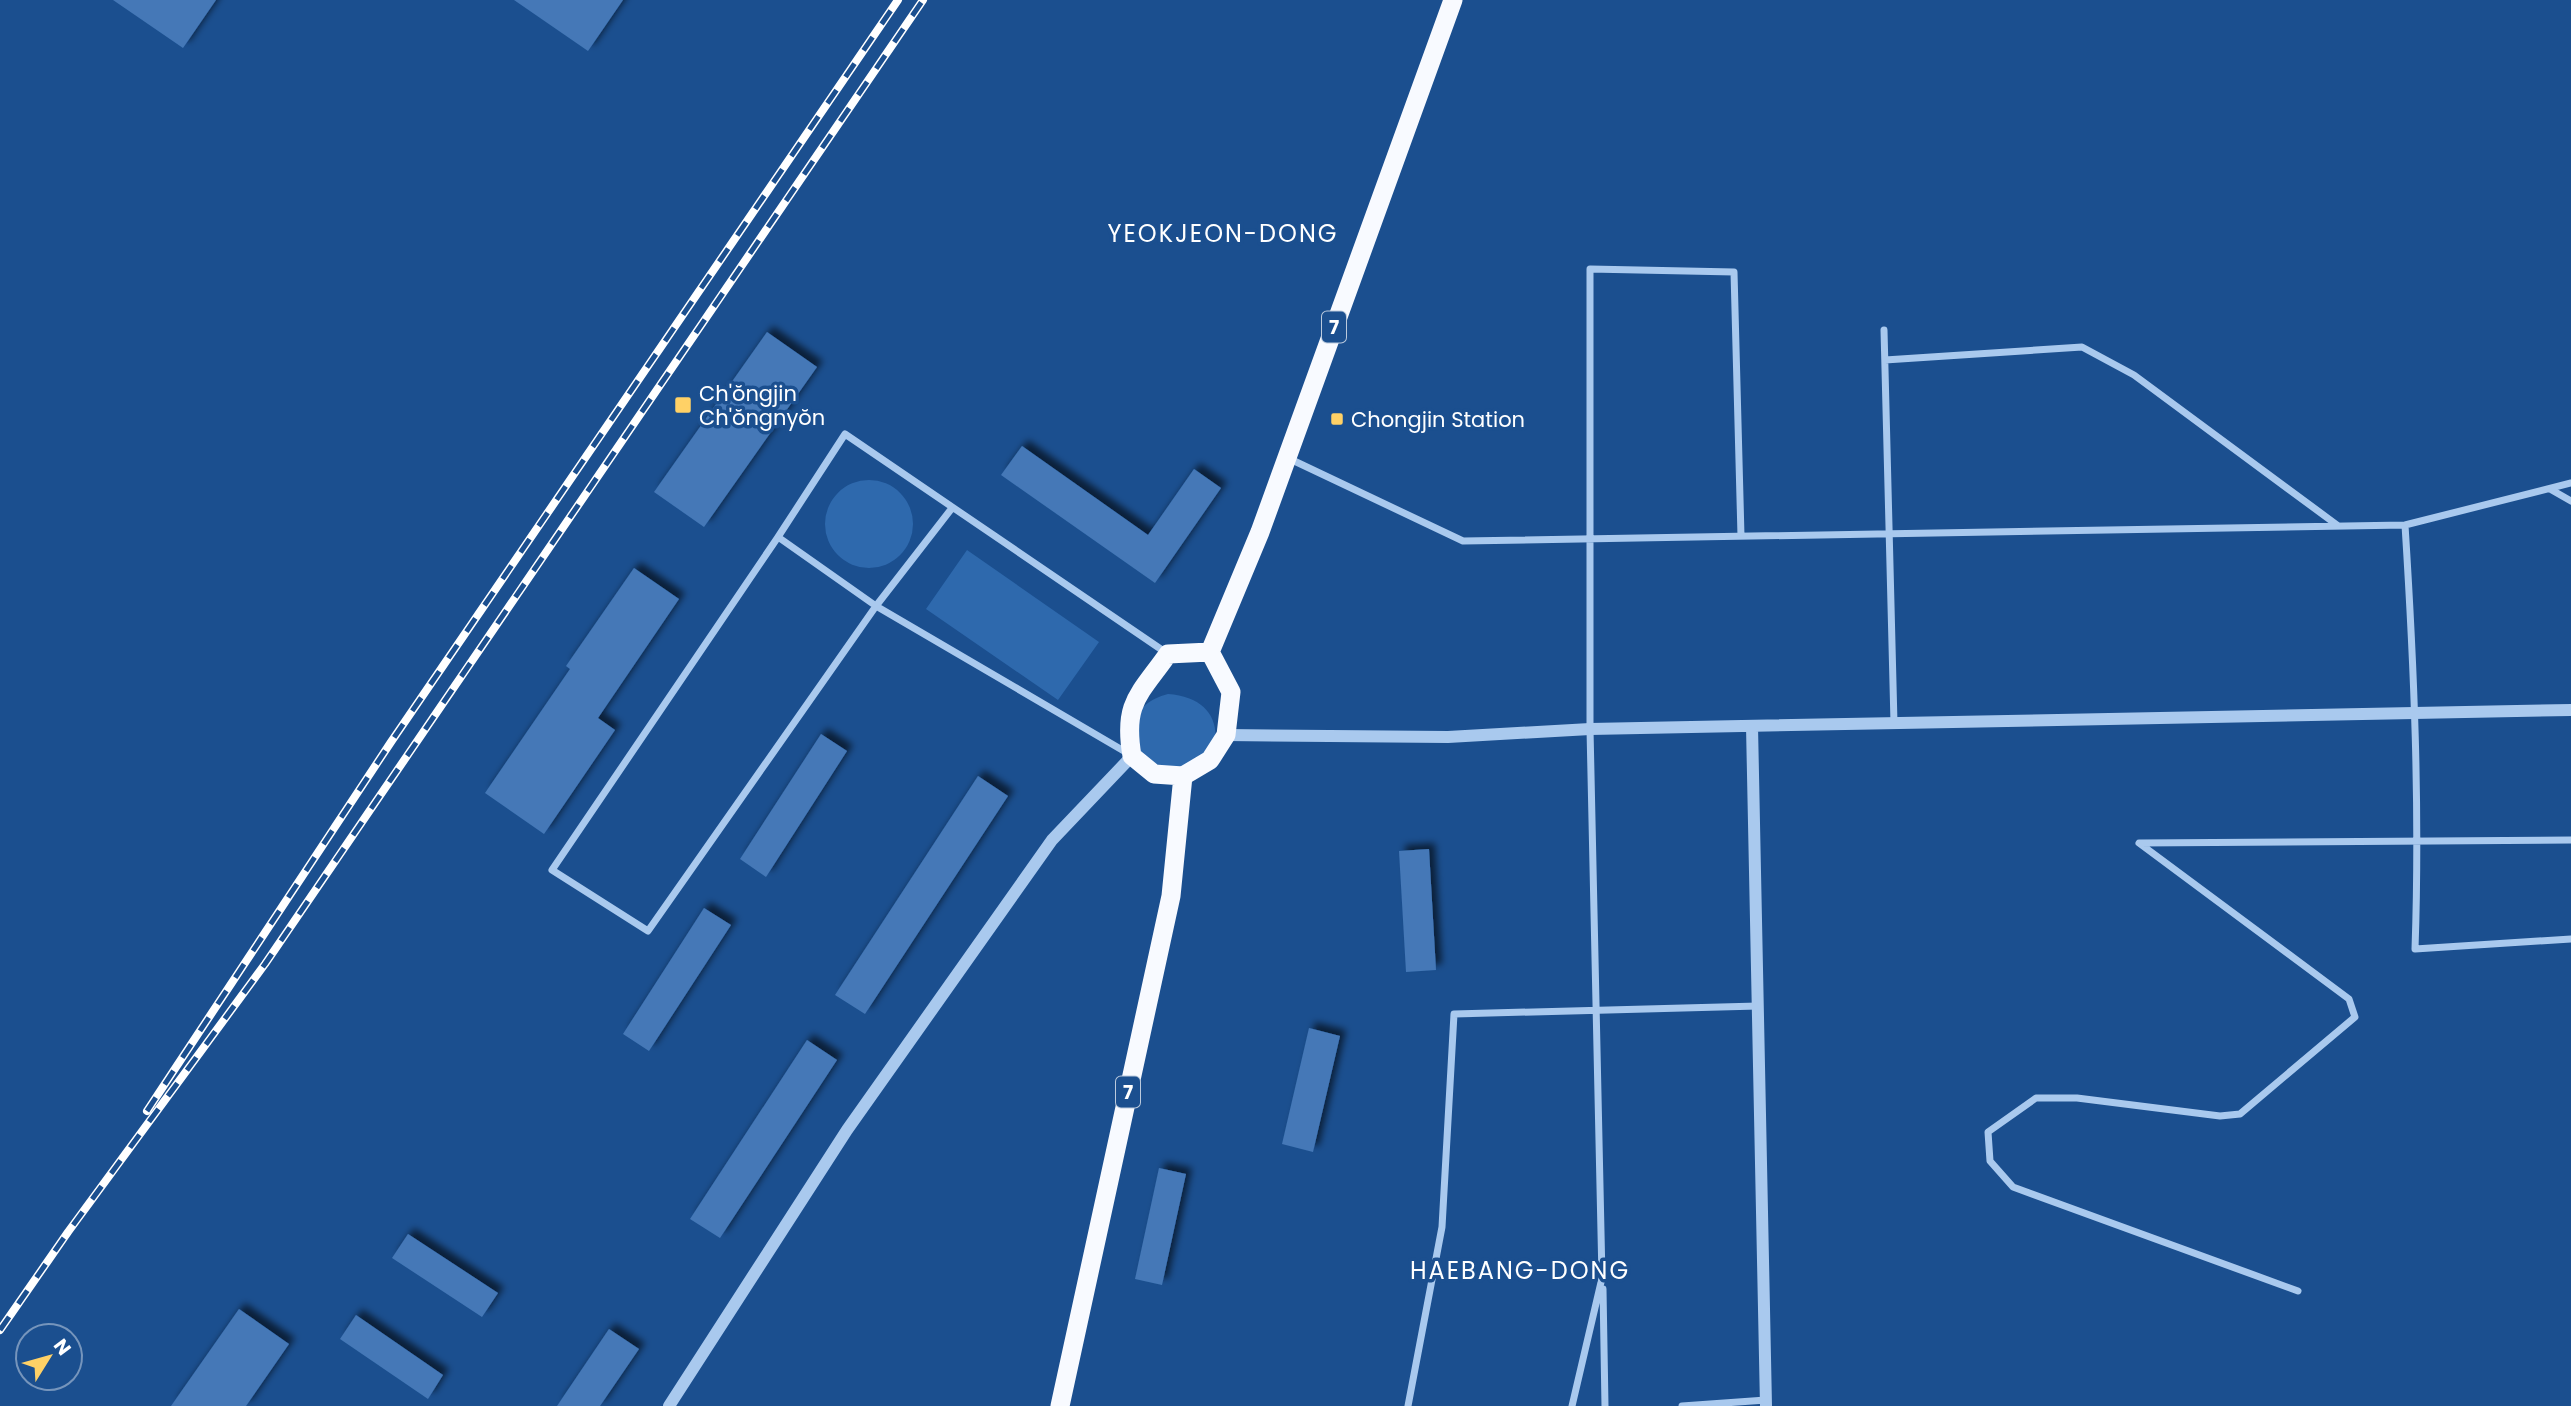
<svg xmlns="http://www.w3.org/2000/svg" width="2571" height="1406" font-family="Poppins,sans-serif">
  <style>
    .green { fill: #2e69ad }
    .building { fill: #4478b7; filter: url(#shadow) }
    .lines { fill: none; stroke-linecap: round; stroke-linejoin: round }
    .minor { stroke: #a9c9ee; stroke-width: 7 }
    .tertiary { stroke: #a9c9ee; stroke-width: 12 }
    .trunk { stroke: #f8faff; stroke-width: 19 }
    .rail-casing { stroke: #fff; stroke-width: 8 }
    .rail { stroke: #1b4f8f; stroke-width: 5; stroke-dasharray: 16; stroke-linecap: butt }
    .poi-dot { fill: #ffd166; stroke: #1b4f8f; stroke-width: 2.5 }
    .labels { text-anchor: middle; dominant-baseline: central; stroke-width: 7; stroke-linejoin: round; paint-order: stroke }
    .shield { fill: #1b4f8f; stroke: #bbcadd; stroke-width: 2 }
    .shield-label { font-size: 19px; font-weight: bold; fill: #fff }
    .poi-label { font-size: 21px; fill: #fff; stroke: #1b4f8f; text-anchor: start }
    .quarter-label { font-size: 24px; letter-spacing: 2px; fill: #fff; stroke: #1b4f8f }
  </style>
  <defs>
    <filter id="shadow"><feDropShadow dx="6" dy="-6" stdDeviation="3.5" flood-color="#0009"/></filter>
  </defs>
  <rect width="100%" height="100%" fill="#1b4f8f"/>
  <path class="green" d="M825 524a44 44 0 1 1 88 0a44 44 0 1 1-88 0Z
    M967 550 1099 642 1058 700 926 609Z
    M1168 694C1210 697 1225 725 1210 763L1146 773 1131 723C1141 707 1149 699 1168 694Z"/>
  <path class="building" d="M113 0H216L183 48Z
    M514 0H623L588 51Z
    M767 332 817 367 704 527 654 492Z
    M1022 446 1148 535 1194 469 1221 488 1155 583 1001 475Z
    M634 568 679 599 598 718 615 730 544 834 485 793 570 669 566 666Z
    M821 734 847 751 766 877 740 859Z
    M978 776 1008 796 865 1014 835 995Z
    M1429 849 1436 970 1406 972 1399 851Z
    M704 908 731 925 649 1051 623 1034Z
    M1309 1028 1340 1036 1313 1152 1282 1144Z
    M807 1040 837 1060 720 1238 690 1219Z
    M1159 1168 1186 1174 1162 1285 1135 1279Z
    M408 1234 498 1293 482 1317 392 1258Z
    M239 1309 289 1344 246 1406H171Z
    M356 1315 443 1375 428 1399 340 1339Z
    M609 1329 639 1349 600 1406H557Z"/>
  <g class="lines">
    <path class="minor" d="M1884 330 1894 723
      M1885 360 2082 347 2134 375 2337 525
      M1290 459 1463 541 2405 525 2571 483
      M2550 489 2571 501
      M2405 525C2414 667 2420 807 2415 949L2571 939
      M778 537 552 870 648 931 876 606 952 508
      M1129 754 876 606 778 537 845 434 1168 654
      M1603 1289 1605 1406
      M2298 1291 2013 1187 1990 1161 1988 1132 2036 1098H2077L2220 1116 2240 1114 2355 1017 2349 999 2139 843 2571 840
      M1408 1406 1442 1227 1454 1014 1758 1006
      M1572 1406 1602 1278 1590 729V269L1734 272 1741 536
      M1682 1406 1766 1400"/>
    <path class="tertiary" d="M1752 726 1766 1406
      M1226 735 1448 737 1590 729 2571 710
      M669 1406 847 1130 1052 840 1132 756"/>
    <path class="trunk" d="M1210 652 1260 532 1453 0
      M1210 652 1231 692 1226 735 1210 760 1183 776 1154 774 1132 756C1123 703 1139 695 1168 654Z
      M1060 1406 1171 896 1183 776"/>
    <g class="rail-casing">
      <path id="rail" d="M147 1111 391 742 898 0
        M0 1330 68 1232 265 964 923 0"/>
    </g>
    <use href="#rail" class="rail"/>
  </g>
  <g class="poi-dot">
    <rect x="674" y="396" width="18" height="18" rx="3.5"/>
    <rect x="1330" y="412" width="14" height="14" rx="3.5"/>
  </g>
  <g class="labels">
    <g class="shield">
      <rect x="1322" y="311.5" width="24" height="31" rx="5"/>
      <rect x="1116" y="1076.5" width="24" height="31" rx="5"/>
    </g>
    <g class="shield-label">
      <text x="1334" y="327">7</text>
      <text x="1128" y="1092">7</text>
    </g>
    <g class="poi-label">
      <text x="699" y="393">Ch'ŏngjin<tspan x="699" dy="24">Ch'ŏngnyŏn</tspan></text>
      <text x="1351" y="419">Chongjin Station</text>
    </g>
    <g class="quarter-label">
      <text x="1223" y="233">YEOKJEON-DONG</text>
      <text x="1520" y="1270">HAEBANG-DONG</text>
    </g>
  </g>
  <g transform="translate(49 1357) rotate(53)"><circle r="33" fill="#1b4f8f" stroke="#7695bc" stroke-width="2"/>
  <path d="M0-5L12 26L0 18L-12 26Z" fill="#ffd166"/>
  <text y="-10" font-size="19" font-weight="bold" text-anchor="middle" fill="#ffffff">N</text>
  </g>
</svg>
